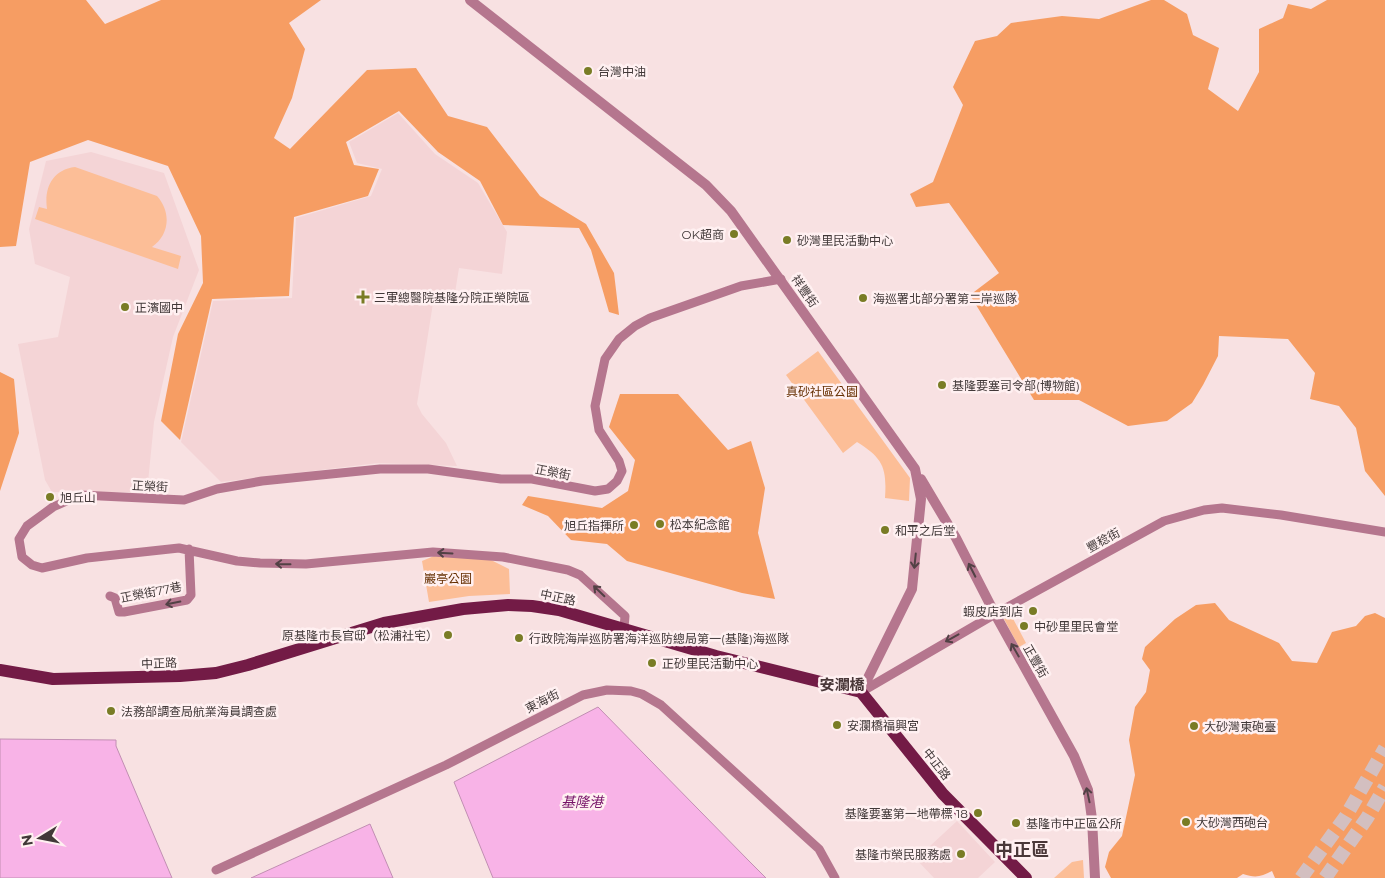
<svg xmlns="http://www.w3.org/2000/svg" width="1385" height="878" font-family="Montserrat,'Noto Sans TC',sans-serif">
  <style>
    .built { fill: #f4d4d6 }
    .green { fill: #fcbe97 }
    .forest { fill: #f69d63 }
    .water { fill: #f8b3e7; stroke: #c18eb2 }
    .lines { fill: none; stroke-linecap: round; stroke-linejoin: round }
    .trunk-tunnel { stroke: #d3bfc0; stroke-width: 14; stroke-dasharray: 14 7; stroke-linecap: butt }
    .minor { stroke: #b5768e; stroke-width: 9 }
    .tertiary { stroke: #b5768e; stroke-width: 10 }
    .primary { stroke: #731b46; stroke-width: 12 }
    .oneway { stroke: #524145 }
    .poi-dot { fill: #797c25; stroke: #fff0f1; stroke-width: 2 }
    .labels { text-anchor: middle; dominant-baseline: central; stroke-width: 5; stroke-linejoin: round; paint-order: stroke }
    .poi-label { font-size: 12px; fill: #413838; stroke: #fff0f1; text-anchor: start }
    .street-label { font-size: 12px; fill: #413838; stroke: #fff0f1 }
    .park-label { font-size: 12px; fill: #652e00; stroke: #fff0f1 }
    .water-label { font-size: 14px; font-style: italic; fill: #771468; stroke: #fff0f1 }
    .quarter-label { font-size: 15px; font-weight: bold; fill: #4a3839; stroke: #fff0f1 }
    .district-label { font-size: 18px; font-weight: bold; fill: #4a3839; stroke: #fff0f1 }
  </style>
  <rect width="100%" height="100%" fill="#f8e1e2"/>
  <path class="built" d="M398 113 435 154 478 183 507 232 502 274 459 268 454 299 434 297 417 404 422 414 446 443 457 466 378 463 221 482 181 442 213 301 292 298 296 218 371 196 382 169 357 163 349 142Z
    M91 152 164 173 199 270 173 337 154 422 147 492H52L45 480 18 344 58 337 70 277 35 264 29 229 46 161Z
    M957 821 995 862 978 878H934L916 859Z"/>
  <path class="green" d="M75 167 157 196C172 213 169 235 152 247L181 256 178 269 35 219 39 207 47 209C44 188 52 170 75 167Z
    M818 351 910 478 909 501 885 498C887 468 883 458 857 442L843 453 786 375Z
    M434 556 489 559 509 569 510 594 469 596 429 602 422 561Z
    M1011 615 1026 643 1019 647 1004 619Z
    M1083 860 1084 878H1054L1072 862Z"/>
  <path class="forest" d="M0 0H86L105 24 161 0H321L289 23 305 49 292 98 274 138 290 149 367 70 416 68 448 116 487 127 540 196 586 224 614 273 619 315 609 312 591 250 579 228 503 225 480 181 438 152 399 111 346 142 354 165 379 169 368 196 294 217 289 296 212 299 180 440 161 421 178 334 203 283 201 236 168 166 88 140 30 162 16 246 0 247Z
    M1151 0H1164L1187 14 1193 35 1219 48 1208 89 1238 111 1259 72V29L1283 18 1288 4 1311 9 1327 0H1385V496L1365 471 1356 428 1339 406 1310 399 1315 373 1288 339 1219 336 1218 356 1203 385 1192 403 1167 421 1128 426 1079 400H1034L970 295 999 273 949 203 916 207 910 194 933 182 963 105 953 87 975 41 997 36 1011 23 1062 16 1099 19Z
    M0 372 14 379 19 433 0 491Z
    M620 394H678L728 450 751 441 765 488 758 533 775 599 742 593 627 561 607 544 571 540 548 516 522 505 528 496 602 508 628 491 635 460 609 427Z
    M1215 603 1229 620 1279 643 1292 661 1317 663 1332 632 1356 626 1365 616 1375 613 1385 618V878H1275L1272 871C1261 877 1255 878 1243 874L1237 878H1111L1105 867 1109 852 1122 836 1135 775 1129 740 1135 707 1146 692 1150 670 1142 659 1145 647 1175 619 1196 605Z"/>
  <path class="water" d="M598 707 749 861 766 878H493L454 782Z
    M0 739 116 740V746L172 878H0Z
    M370 824 393 878H251Z"/>
  <g class="lines">
    <path class="trunk-tunnel" d="M1301 878 1346 816 1385 748
      M1325 878 1367 818 1385 787"/>
    <path class="minor" d="M110 596 115 598 119 612H124L187 600 191 595 189 549
      M624 628 625 616 580 575 568 570 503 557 433 552 306 564 260 563 237 561 179 548 87 558 42 568 32 565 22 557 19 539 27 526 53 507 80 495 184 500 217 489 262 481 380 469H428L501 479H532L595 491 608 489 617 481 622 471 619 461 599 430 595 406 605 359 619 339 635 326 650 318 741 286 781 279
      M861 692 995 614 1164 521 1204 510 1222 508 1281 515 1385 532
      M216 870 446 765 583 695 607 690 631 691 642 694 661 705 819 849 835 878"/>
    <path class="tertiary" d="M470 0 706 185 731 211 915 469 921 499 912 589 861 692
      M921 479 956 538 995 614 1074 756 1088 790 1092 819 1095 878"/>
    <path class="primary" d="M0 670 53 679 180 676 216 673 248 665 384 623 463 609 508 605 532 606 559 610 716 656 861 692 943 794 1026 878"/>
  </g>
  <defs><path id="oneway-shaft" d="M-6 0H5M1.5-3L5.5 0L1.5 3" fill="none" stroke-width="1.6" stroke-linecap="round" stroke-linejoin="round" transform="scale(1.25)"/></defs>
  <g class="oneway">
    <use href="#oneway-shaft" transform="translate(445 553) rotate(-177)"/>
    <use href="#oneway-shaft" transform="translate(915 561) rotate(96)"/>
    <use href="#oneway-shaft" transform="translate(283 564) rotate(-179)"/>
    <use href="#oneway-shaft" transform="translate(972 570) rotate(-117)"/>
    <use href="#oneway-shaft" transform="translate(599 591) rotate(-136)"/>
    <use href="#oneway-shaft" transform="translate(173 603) rotate(169)"/>
    <use href="#oneway-shaft" transform="translate(952 638) rotate(151)"/>
    <use href="#oneway-shaft" transform="translate(1015 650) rotate(-120)"/>
    <use href="#oneway-shaft" transform="translate(1088 795) rotate(-102)"/>
  </g>
  <g class="poi-dot">
    <circle cx="588" cy="71" r="5"/>
    <circle cx="734" cy="234" r="5"/>
    <circle cx="787" cy="240" r="5"/>
    <path d="M360.5 289.5h5v5h5v5h-5v5h-5v-5h-5v-5h5z"/>
    <circle cx="863" cy="298" r="5"/>
    <circle cx="125" cy="307" r="5"/>
    <circle cx="942" cy="385" r="5"/>
    <circle cx="50" cy="497" r="5"/>
    <circle cx="660" cy="524" r="5"/>
    <circle cx="634" cy="525" r="5"/>
    <circle cx="885" cy="530" r="5"/>
    <circle cx="1033" cy="611" r="5"/>
    <circle cx="1024" cy="626" r="5"/>
    <circle cx="448" cy="635" r="5"/>
    <circle cx="519" cy="638" r="5"/>
    <circle cx="652" cy="663" r="5"/>
    <circle cx="111" cy="711" r="5"/>
    <circle cx="837" cy="725" r="5"/>
    <circle cx="1194" cy="726" r="5"/>
    <circle cx="978" cy="813" r="5"/>
    <circle cx="1186" cy="822" r="5"/>
    <circle cx="1016" cy="823" r="5"/>
    <circle cx="961" cy="854" r="5"/>
  </g>
  <g class="labels">
    <g class="poi-label">
      <text x="598" y="71">台灣中油</text>
      <text x="724" y="234" text-anchor="end">OK超商</text>
      <text x="797" y="240">砂灣里民活動中心</text>
      <text x="374" y="297">三軍總醫院基隆分院正榮院區</text>
      <text x="873" y="298">海巡署北部分署第二岸巡隊</text>
      <text x="135" y="307">正濱國中</text>
      <text x="952" y="385">基隆要塞司令部(博物館)</text>
      <text x="60" y="497">旭丘山</text>
      <text x="670" y="524">松本紀念館</text>
      <text x="624" y="525" text-anchor="end">旭丘指揮所</text>
      <text x="895" y="530">和平之后堂</text>
      <text x="1023" y="611" text-anchor="end">蝦皮店到店</text>
      <text x="1034" y="626">中砂里里民會堂</text>
      <text x="438" y="635" text-anchor="end">原基隆市長官邸（松浦社宅）</text>
      <text x="529" y="638">行政院海岸巡防署海洋巡防總局第一(基隆)海巡隊</text>
      <text x="662" y="663">正砂里民活動中心</text>
      <text x="121" y="711">法務部調查局航業海員調查處</text>
      <text x="847" y="725">安瀾橋福興宮</text>
      <text x="1204" y="726">大砂灣東砲臺</text>
      <text x="968" y="813" text-anchor="end">基隆要塞第一地帶標 18</text>
      <text x="1196" y="822">大砂灣西砲台</text>
      <text x="1026" y="823">基隆市中正區公所</text>
      <text x="951" y="854" text-anchor="end">基隆市榮民服務處</text>
    </g>
    <g class="street-label">
      <text transform="translate(805 291) rotate(55)">祥豐街</text>
      <text transform="translate(553 472) rotate(11)">正榮街</text>
      <text transform="translate(150 486) rotate(3)">正榮街</text>
      <text transform="translate(1103 540) rotate(-29)">豐稔街</text>
      <text transform="translate(151 592) rotate(-11)">正榮街77巷</text>
      <text transform="translate(558 597) rotate(12)">中正路</text>
      <text transform="translate(1036 661) rotate(60)">正豐街</text>
      <text transform="translate(159 663) rotate(-2)">中正路</text>
      <text transform="translate(542 701) rotate(-27)">東海街</text>
      <text transform="translate(937 764) rotate(52)">中正路</text>
    </g>
    <g class="park-label">
      <text x="822" y="391">真砂社區公園</text>
      <text x="448" y="578">巖亭公園</text>
    </g>
    <g class="water-label">
      <text x="582" y="802">基隆港</text>
    </g>
    <g class="quarter-label">
      <text x="842" y="684">安瀾橋</text>
    </g>
    <g class="district-label">
      <text x="1022" y="850">中正區</text>
    </g>
  </g>
  <g transform="translate(40 838) rotate(260)" stroke="#fff0f1" stroke-width="4" paint-order="stroke">
  <path d="M0-4L9 19L0 12L-9 19Z" fill="#413838"/>
  <text y="-8" font-size="14" font-weight="bold" text-anchor="middle" fill="#413838">N</text>
  </g>
</svg>
